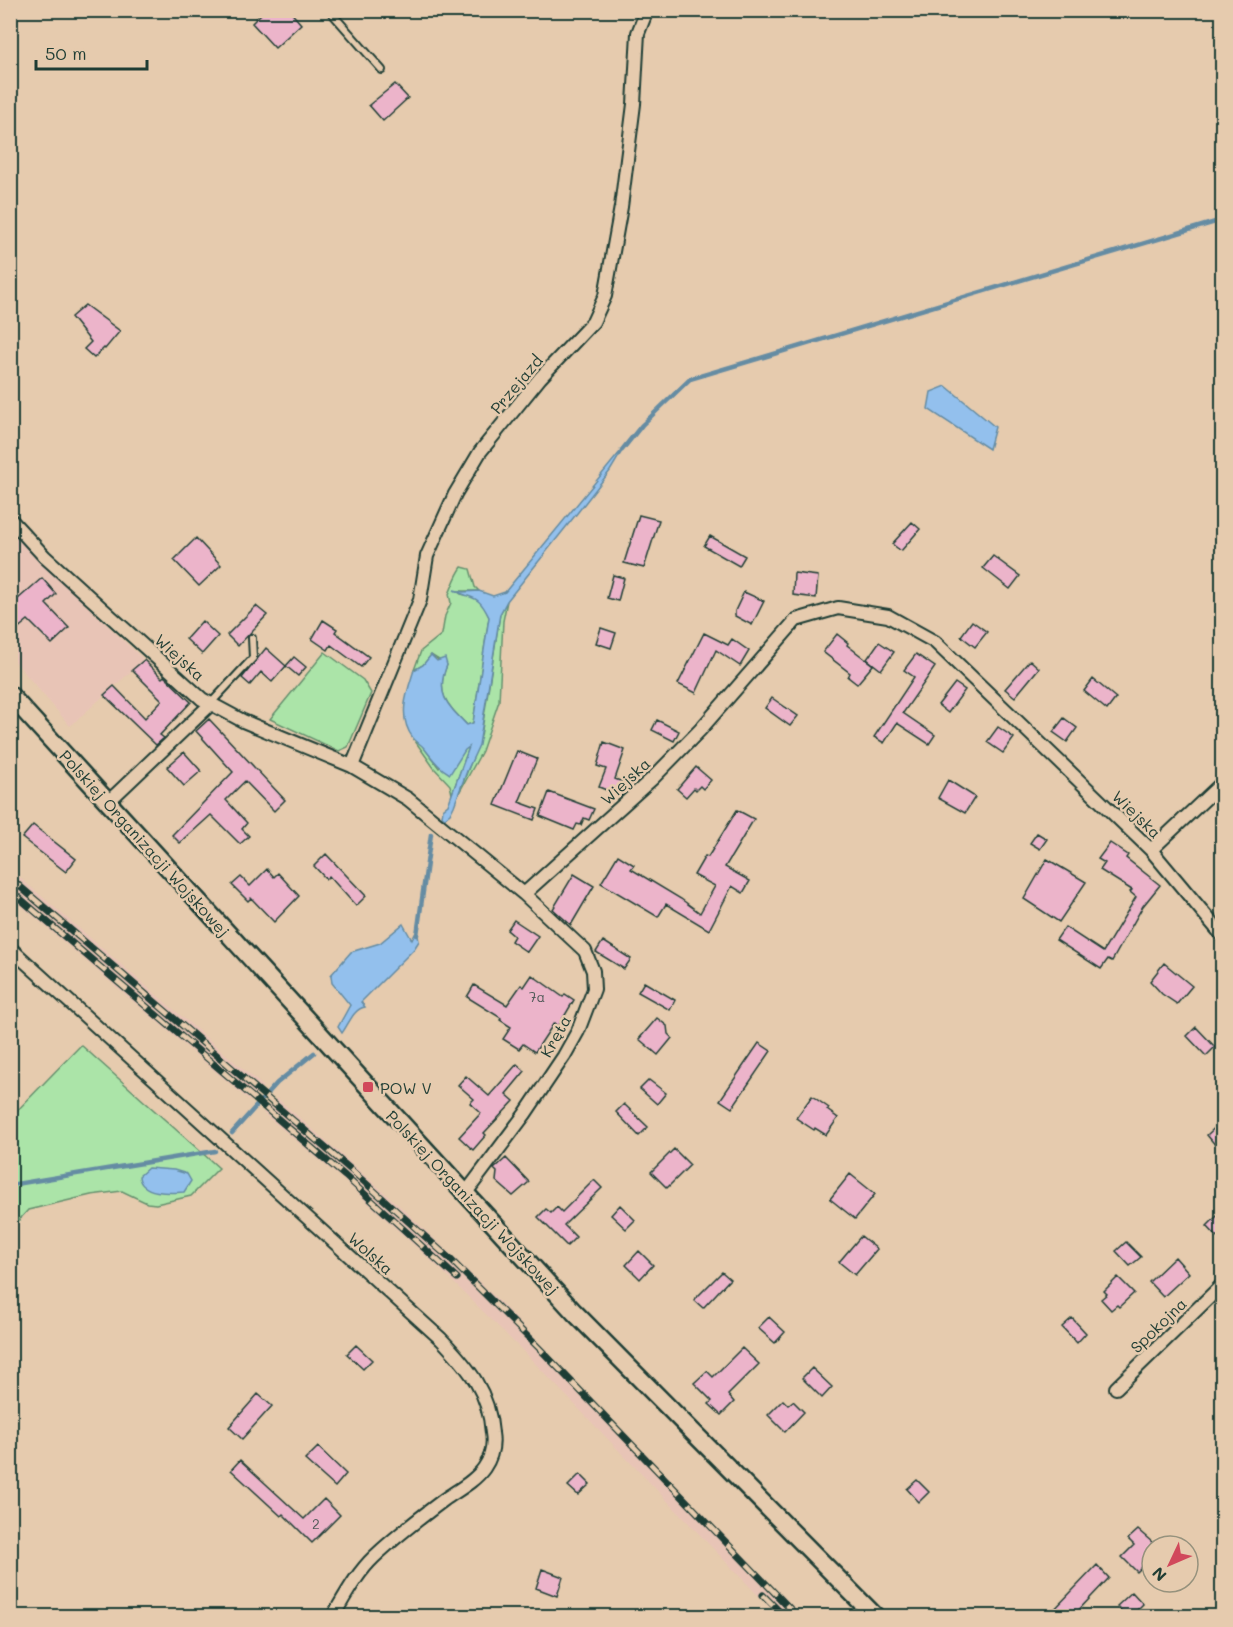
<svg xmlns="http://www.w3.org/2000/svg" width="1233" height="1627" font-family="Mali,sans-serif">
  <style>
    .built { fill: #e8c4b6 }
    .green { fill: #abe4a8; stroke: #65906e; stroke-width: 1.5 }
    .water { fill: #93c0ed; stroke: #658ca3; stroke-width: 1.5 }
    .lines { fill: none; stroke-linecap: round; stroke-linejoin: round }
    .stream { stroke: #658ca3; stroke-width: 4.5 }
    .building { fill: #ecb4ca; stroke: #1f3d34; stroke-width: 1.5 }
    .lane-casing { stroke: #1f3d34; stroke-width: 10 }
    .street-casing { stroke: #1f3d34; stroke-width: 16 }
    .secondary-casing { stroke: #1f3d34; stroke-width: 21 }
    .lane { stroke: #e6cbae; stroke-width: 6 }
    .street { stroke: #e6cbae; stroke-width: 12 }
    .secondary { stroke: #e6cbae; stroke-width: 16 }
    .rail-casing { stroke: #1f3d34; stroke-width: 7 }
    .rail { stroke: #e6cbae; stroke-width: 4.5; stroke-dasharray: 14; stroke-linecap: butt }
    .poi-dot { fill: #d1495b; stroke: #e6cbae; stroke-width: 2 }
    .labels { text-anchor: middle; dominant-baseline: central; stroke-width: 5; stroke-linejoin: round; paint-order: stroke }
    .number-label { font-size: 14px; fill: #525b5a }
    .street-label { font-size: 16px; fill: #1f3d34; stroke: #e6cbae }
    .poi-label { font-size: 16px; fill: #1f3d34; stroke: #e6cbae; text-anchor: start }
  </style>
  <rect width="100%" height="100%" fill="#e6cbae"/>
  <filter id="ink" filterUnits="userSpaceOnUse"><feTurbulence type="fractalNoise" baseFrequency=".0167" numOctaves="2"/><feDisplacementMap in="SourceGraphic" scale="12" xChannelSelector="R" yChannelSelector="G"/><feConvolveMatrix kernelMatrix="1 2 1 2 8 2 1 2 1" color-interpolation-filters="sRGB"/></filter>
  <g filter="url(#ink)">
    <path class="built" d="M10 531 48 569 144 660 70 726 11 657Z
      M11 870 263 1086 250 1101 11 897Z
      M277 1098 403 1209 495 1297 802 1616H778L527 1355 438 1267 342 1179 263 1113Z"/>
    <path class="green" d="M462 567 470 569 475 587 479 591H457L461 594 475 597 482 603 489 617 473 723 467 725C447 704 435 694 447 665L431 655 423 665 414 670 421 651 442 634 445 616 451 603 449 594C454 583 455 577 462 567Z
      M507 601 503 621 499 701 482 751 459 793 481 736 500 614Z
      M325 652 363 680 371 693 348 747 339 751 270 719Z
      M413 738 422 745 439 768 470 745 452 794 450 785 434 768Z
      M81 1045 219 1168 191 1196 156 1204 147 1203 122 1191 91 1195 28 1210 11 1229V1117Z"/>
    <path class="water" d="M946 386 995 427 989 449 928 409 931 392Z
      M625 446 610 471 578 512 507 601 500 614 479 745 467 771 454 806 450 814 445 818 442 816 443 809 448 805 469 747 465 750 450 774C438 767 433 759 424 748 421 744 416 742 413 738 397 717 407 692 414 670L423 665 431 655 437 661 445 658 447 665C435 694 447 705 467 725L473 723 489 617C477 593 474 601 454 590L463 592 479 591 493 596 505 592Z
      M403 924 412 940 417 930 419 941 414 949 361 1002 365 1007C353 1009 349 1024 342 1033L338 1027 350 1005 332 983 331 975 351 952 380 943Z
      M148 1168 174 1170 187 1174 191 1181 184 1192C171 1193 140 1195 139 1176Z"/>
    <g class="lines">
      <path class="stream" d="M622 450 642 425 690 379 1222 220
        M417 935 431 834
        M232 1133 277 1083 314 1053
        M10 1185 215 1151"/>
    </g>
    <path class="building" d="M265 10H289L301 24 275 48 252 23Z
      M395 84 408 98 383 121 369 105Z
      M85 305 120 331 105 349 104 348 94 358 84 349 91 342 71 317Z
      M639 515 659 520 644 568 624 563Z
      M912 522 920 529 901 551 892 544Z
      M710 536 745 556 739 566 704 546Z
      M196 538 221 565 199 586 174 560Z
      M993 556 1020 576 1010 589 983 568Z
      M794 573 818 576 816 598 793 595Z
      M613 575 624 578 618 601 607 598Z
      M42 578 56 594 46 604 69 628 52 644 28 620 10 635V606Z
      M744 592 764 601 752 625 735 616V611Z
      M256 606 267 615 238 646 227 635Z
      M323 620 337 629 335 632 369 657 361 667 331 645 328 650 312 639Z
      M202 621 218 636 202 654 186 639Z
      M972 621 987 632 975 647 961 636Z
      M601 628 616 633 611 648 596 643Z
      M704 633 728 645 732 639 749 651 740 666 716 650 696 693 678 684Z
      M837 634 848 643 847 645 873 665 857 684 848 677 850 673 823 652Z
      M879 642 894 652 881 670 867 659Z
      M266 648 286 666 272 682 261 672 250 685 242 678Z
      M916 654 935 667 903 713 935 735 929 744 897 723 884 743 874 737 914 677 904 670Z
      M294 657 306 667 298 676 286 666Z
      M144 660 162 678 164 676 191 702 160 735 164 738 156 745 104 695 114 686 145 718 162 700 132 670Z
      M1030 660 1039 668 1015 697 1005 689Z
      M1093 679 1116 698 1107 710 1084 691Z
      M955 683 965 690 948 713 938 705Z
      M772 698 798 716 790 726 765 708Z
      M1064 718 1077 728 1067 742 1053 732Z
      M209 719 285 800 274 811 245 781 226 800 247 823 242 829 249 836 240 844 211 815 180 843 172 835 233 772 196 731Z
      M657 720 679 731 674 741 652 730Z
      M998 727 1014 738 1003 753 987 742Z
      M604 742 625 750 615 779 631 785 621 796 599 787 606 769 597 766Z
      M517 751 537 759 519 802 538 809 534 820 495 805Z
      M184 752 201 771 184 786 167 767Z
      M696 767 711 780 703 789 700 786 696 790 694 788 686 797 677 789Z
      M948 780 975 797 965 813 938 798Z
      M549 792 594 809 589 820 584 818 581 825 577 824 574 830 540 816Z
      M737 810 754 819 725 867 750 881 743 893 732 886 709 930 666 904 658 917 601 883 618 855 634 865 631 869 681 899 700 913 715 886 694 875 705 856 708 857Z
      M33 825 76 859 66 872 22 838Z
      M1037 833 1047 839 1040 849 1030 843Z
      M1110 843 1128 855 1126 858 1160 885 1143 906 1112 961 1108 959 1101 969 1056 940 1065 927 1103 952 1136 897 1130 892 1132 890 1100 870 1105 863 1098 859Z
      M326 854 366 896 356 906 329 876 326 879 314 866Z
      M1047 859 1086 882 1059 922 1024 899Z
      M267 869 274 877 278 873 299 896 274 922 251 898 248 901 232 885 241 877 250 886Z
      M574 874 594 886 571 925 553 909Z
      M514 920 538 936 527 952 511 941 514 936 507 930Z
      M603 941 631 959 624 969 596 952Z
      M1164 963 1192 986 1177 1004 1162 994 1150 981Z
      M532 975 563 997 565 994 574 1000 558 1027 554 1023 535 1052 523 1044 519 1049 503 1039 511 1027 500 1020 501 1018 467 997 474 985 507 1005 521 985 524 987Z
      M644 982 675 1000 670 1010 638 992Z
      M657 1018 667 1026 668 1034 672 1038 658 1055 639 1039Z
      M1196 1027 1215 1047 1206 1056 1187 1036Z
      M759 1043 771 1051 732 1108 720 1100Z
      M517 1064 525 1071 506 1094 514 1101 484 1133 486 1135 473 1150 459 1137 481 1113 470 1103 474 1099 458 1085 466 1076 489 1096Z
      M649 1080 666 1093 657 1104 640 1089Z
      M812 1096 829 1108 827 1110 838 1118 826 1135 815 1128 814 1130 796 1118Z
      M624 1104 648 1127 639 1136 616 1112Z
      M1222 1121V1153L1207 1135Z
      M674 1149 690 1165 667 1188 651 1172Z
      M506 1158 529 1182 513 1196 496 1181 497 1172 494 1169Z
      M850 1174 875 1194 855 1219 830 1199Z
      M594 1180 602 1188 564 1225 576 1237 567 1246 538 1217 546 1209 551 1213 557 1207 562 1212Z
      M620 1205 635 1220 626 1229 611 1215Z
      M1222 1211V1242L1207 1226Z
      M861 1236 877 1249 855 1275 839 1262Z
      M1126 1242 1141 1257 1130 1266 1116 1251Z
      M639 1251 653 1265 640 1279 626 1265Z
      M1175 1257 1189 1273 1163 1297 1149 1282Z
      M722 1272 730 1279 703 1308 694 1300Z
      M1118 1277 1134 1293 1119 1307 1117 1305 1111 1310 1101 1299 1107 1294 1104 1291Z
      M769 1317 785 1332 775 1343 758 1328Z
      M1072 1318 1086 1333 1077 1343 1062 1327Z
      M356 1345 372 1360 363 1369 347 1354Z
      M742 1348 759 1364 728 1395 734 1402 721 1415 709 1404 712 1401 694 1383 707 1371 713 1377Z
      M812 1368 832 1387 822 1398 802 1378Z
      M258 1394 272 1406 242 1439 229 1427Z
      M783 1400 788 1405 793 1401 804 1412 785 1432 768 1415Z
      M318 1447 346 1474 335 1487 305 1460Z
      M240 1460 304 1519 324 1499 340 1515 312 1543 283 1514 281 1516 231 1470Z
      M580 1474 590 1484 578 1495 568 1486Z
      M917 1480 929 1492 919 1502 907 1489Z
      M1138 1530 1152 1542V1572L1145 1564 1137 1572 1122 1557 1134 1545 1128 1539Z
      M1097 1565 1109 1578 1072 1617H1047Z
      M542 1569 563 1577 557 1596 536 1588Z
      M1132 1592 1143 1604 1130 1617H1127L1117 1606Z"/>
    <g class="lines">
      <g class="lane-casing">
        <path id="lane" d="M329 10 382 70
          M211 703 253 658 252 638"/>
      </g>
      <g class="street-casing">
        <path id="street" d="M10 519 45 557 202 699 243 721 352 766 408 799 524 894 585 951 593 971 594 989 578 1031 564 1056 525 1114 465 1194
          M352 766 420 600 427 556 455 494 480 452 540 378 593 322 605 296 621 207 634 104 638 33 647 10
          M108 802 211 704
          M1151 850 1222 783
          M524 894 653 778 700 730 796 620 838 608 888 616 935 642 1151 850 1222 935
          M10 948 441 1339C469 1368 489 1392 492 1433 494 1445 491 1458 484 1468 475 1481 458 1490 445 1499 421 1517 396 1536 374 1557 357 1573 345 1596 333 1616
          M1116 1388 1222 1285"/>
      </g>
      <g class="secondary-casing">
        <path id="secondary" d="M10 695 574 1312 875 1616"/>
      </g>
      <use href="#lane" class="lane"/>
      <use href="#street" class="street"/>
      <use href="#secondary" class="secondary"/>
      <g class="rail-casing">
        <path id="rail" d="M10 878 350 1169 450 1259 541 1350 797 1616
          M10 890 345 1176 457 1278
          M763 1595 784 1616"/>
      </g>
      <use href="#rail" class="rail"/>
    </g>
  </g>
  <rect class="poi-dot" x="362" y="1081" width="12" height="12" rx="3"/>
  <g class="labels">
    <g class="number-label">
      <text x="537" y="996">7a</text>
      <text x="316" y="1523">2</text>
    </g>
    <g class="street-label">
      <text transform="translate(516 384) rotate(-50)">Przejazd</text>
      <text transform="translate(180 657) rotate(42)">Wiejska</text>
      <text transform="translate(625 781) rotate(-43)">Wiejska</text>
      <text transform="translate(1137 814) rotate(44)">Wiejska</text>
      <text transform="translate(145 843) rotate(48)">Polskiej Organizacji Wojskowej</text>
      <text transform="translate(555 1036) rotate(-61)">Kręta</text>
      <text transform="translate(473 1202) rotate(47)">Polskiej Organizacji Wojskowej</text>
      <text transform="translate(371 1253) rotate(42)">Wolska</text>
      <text transform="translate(1158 1325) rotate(-44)">Spokojna</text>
    </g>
    <g class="poi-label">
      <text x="380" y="1087">POW V</text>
    </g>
  </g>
  <rect width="1233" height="1627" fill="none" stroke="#e6cbae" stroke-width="36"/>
  <rect x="18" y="18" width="1197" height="1591" fill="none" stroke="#1f3d34" stroke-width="2" filter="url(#ink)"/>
  <g transform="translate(1170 1564) rotate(226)"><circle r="28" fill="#e6cbae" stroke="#96927d" stroke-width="1.5"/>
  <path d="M0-4.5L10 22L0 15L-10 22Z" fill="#d1495b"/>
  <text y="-9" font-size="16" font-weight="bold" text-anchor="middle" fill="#1f3d34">N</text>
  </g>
  <path d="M36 60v9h111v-9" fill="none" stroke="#1f3d34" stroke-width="3"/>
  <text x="45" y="60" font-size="18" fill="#1f3d34" stroke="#e6cbae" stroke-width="4.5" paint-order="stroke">50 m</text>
</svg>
